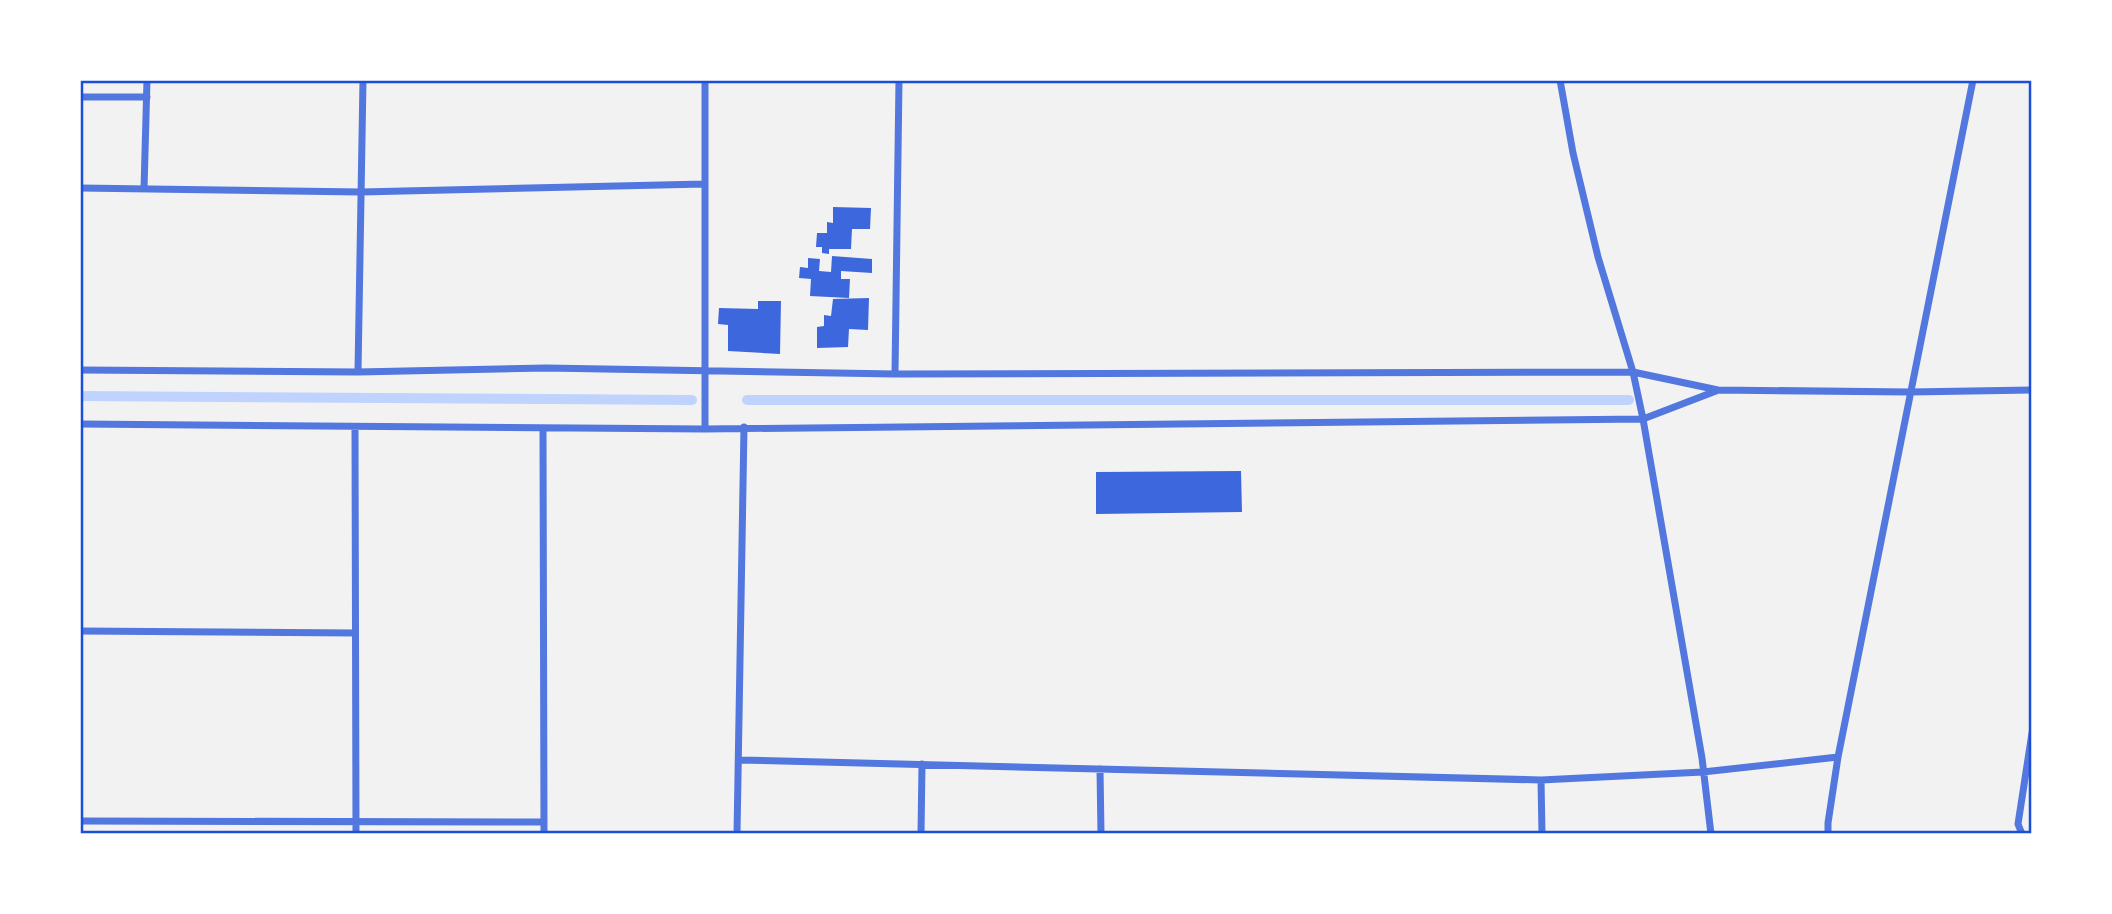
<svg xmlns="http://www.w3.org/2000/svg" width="2112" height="914" font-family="'Fira Sans',sans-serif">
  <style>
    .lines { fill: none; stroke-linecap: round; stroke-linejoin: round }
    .stream { stroke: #bfd3fe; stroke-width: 10 }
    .building { fill: #3d67dc }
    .minor { stroke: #5277de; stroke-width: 7 }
    .neatline { fill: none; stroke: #1d4ed8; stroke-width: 2.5 }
  </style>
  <rect width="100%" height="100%" fill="#f2f2f2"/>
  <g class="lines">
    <path class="stream" d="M80 396 692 400
      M747 400H1629"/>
  </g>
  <path class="building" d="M833 207 871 208 870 229H852L851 249H829V254L822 253V247H816L817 233H827V222L833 223Z
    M832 256 872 259V273L841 271V279H850L849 298 810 296 811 279 799 278 800 267 808 268V258L820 259 819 271 831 272Z
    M869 298 868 330 849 329 848 347 817 348V327L824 326V315L831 316 833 299Z
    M758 301H781L780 354 728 351V325L718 324 719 308 758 309Z
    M1241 471 1242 512 1096 514V472Z"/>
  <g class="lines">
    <path class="minor" d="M1560 80 1573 153 1598 257 1633 372 1643 419 1702 758 1711 834
      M80 97H147
      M80 188 361 192 704 184
      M144 189 147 80
      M80 370 358 372 546 368 895 374 1633 372 1718 390 1910 392 2032 390
      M358 372 363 80
      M895 374 899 80
      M80 424 705 429 1643 419 1716 391
      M355 428 356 834
      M543 429 544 834
      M705 429V80
      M80 631 355 633
      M739 760 1541 780 1703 772 1838 757
      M1100 769 1101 834
      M1541 780 1542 834
      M80 821 544 822
      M737 834 744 427
      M921 834 922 764
      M1828 834V823L1838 757 1973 80
      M2022 834 2018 824 2032 733"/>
  </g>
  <rect width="2112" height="914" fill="none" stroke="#ffffff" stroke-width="164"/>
  <rect x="82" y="82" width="1948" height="750" class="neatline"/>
</svg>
